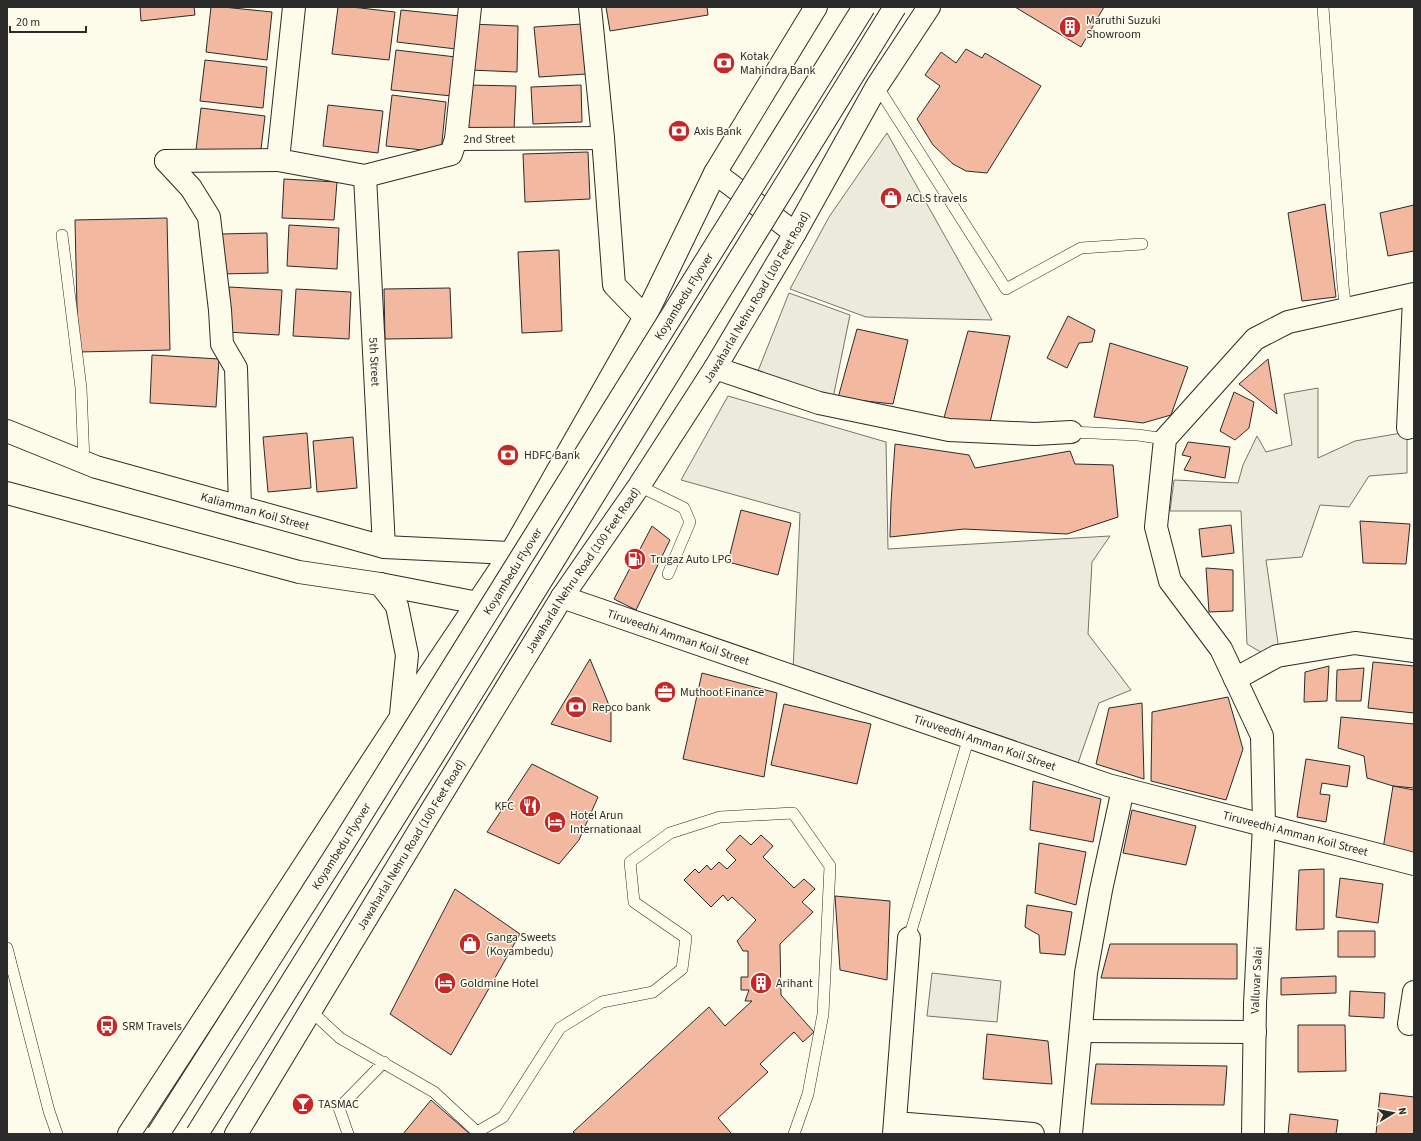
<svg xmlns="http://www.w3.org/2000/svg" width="1421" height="1141" font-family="'Source Sans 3',sans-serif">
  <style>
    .green { fill: #ecebdb; stroke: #74746e }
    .building { fill: #f2b8a0; stroke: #2b2b2b }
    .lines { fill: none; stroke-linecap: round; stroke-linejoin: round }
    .service-casing { stroke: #2b2b2b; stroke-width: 12 }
    .minor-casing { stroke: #2b2b2b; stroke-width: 24 }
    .secondary-casing { stroke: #2b2b2b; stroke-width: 24 }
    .primary-casing { stroke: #2b2b2b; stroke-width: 24 }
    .service { stroke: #fdfbea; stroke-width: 11 }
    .minor { stroke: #fdfbea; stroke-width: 22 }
    .secondary { stroke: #fdfbea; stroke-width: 22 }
    .primary { stroke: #fdfbea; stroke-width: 22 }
    .primary-bridge-casing { stroke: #2b2b2b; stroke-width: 24; stroke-linecap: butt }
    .primary-bridge { stroke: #fdfbea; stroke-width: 22 }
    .labels { text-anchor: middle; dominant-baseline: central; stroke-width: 3; stroke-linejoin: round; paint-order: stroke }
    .poi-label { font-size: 12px; fill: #2b2b2b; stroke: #fdfbea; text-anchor: start }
    .street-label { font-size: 12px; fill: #2b2b2b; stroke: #fdfbea }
  </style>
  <rect width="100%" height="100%" fill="#fdfbea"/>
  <path class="green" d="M887 133 992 320 866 317 790 289 829 217Z
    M789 293 850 315 833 398 756 376Z
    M1318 388V458L1355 441 1407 432V473L1369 476 1349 507 1320 505 1302 557 1266 560 1281 664 1247 644 1241 511H1170L1174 480 1238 483 1243 465 1257 436 1266 452 1292 445 1284 394Z
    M728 396 886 442 888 549 1110 536 1092 562 1088 634 1131 690 1099 703 1078 763 793 671 800 513 681 480Z
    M932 973 1001 981 997 1022 927 1016Z"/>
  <path class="building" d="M140 7H194L195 15 141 21Z
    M211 7H223L272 12 267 60 206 52Z
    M338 7H352L395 12 389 60 332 54Z
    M606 7H707L708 15 610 31Z
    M1015 7H1104L1081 47Z
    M401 10 460 16 456 49 397 42Z
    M471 24 518 26 517 72 470 70Z
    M582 24 586 74 539 77 534 27Z
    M966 49 982 58 985 53 1041 86 987 173 966 171 953 164 933 145 917 119 940 86 925 75 941 52 956 63Z
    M396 50 456 57 452 96 391 90Z
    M205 60 267 67 263 108 200 101Z
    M467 85 516 86 514 130 466 129Z
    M581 85 582 122 533 124 531 87Z
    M392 95 446 102 441 152 386 146Z
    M328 105 383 111 378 153 323 146Z
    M201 108 265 116 260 157 196 150Z
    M588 152 590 199 525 202 523 154Z
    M284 179 337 182 334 220 282 218Z
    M1325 204 1336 297 1302 301 1288 213Z
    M1414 205V251L1388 256 1380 213Z
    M167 218 170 350 78 352 75 220Z
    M289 225 339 228 337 269 287 266Z
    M267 233 268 273 220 274V234Z
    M559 250 562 331 522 333 518 252Z
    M229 287 282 290 279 335 226 332Z
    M450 288 452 338 385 339 384 289Z
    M296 289 351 292 349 339 293 336Z
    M1068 316 1095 330 1092 342 1079 343 1067 368 1047 358Z
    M857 329 908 340 893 404 838 398Z
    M968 331 1010 336 988 431 942 425Z
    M1110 343 1188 367 1171 415 1143 423 1094 417Z
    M152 355 219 359 216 407 150 403Z
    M1268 359 1277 414 1239 384Z
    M1234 392 1254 402 1249 428 1235 440 1220 431Z
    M307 433 311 488 268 492 263 437Z
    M353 437 357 488 317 492 313 441Z
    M1188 442 1230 447 1225 478 1184 470 1191 457 1182 455Z
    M895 444 969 455 975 468 1070 451 1075 464 1113 465 1118 517 1067 534 964 529 890 537 891 502Z
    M741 510 791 523 778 575 728 562Z
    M1360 521 1410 524 1406 564 1363 563Z
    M1231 525 1234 553 1202 557 1199 529Z
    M652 526 670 540 636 610 614 599Z
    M1206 568 1233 570V611L1209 612Z
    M590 659 611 710V742L551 724Z
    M1373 662 1414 666V713L1368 708Z
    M1329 666 1327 701 1304 702 1305 672Z
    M1364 668 1361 701H1336L1337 670Z
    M702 673 777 693 764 777 683 759Z
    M1228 697 1243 749 1226 800 1151 781 1152 712Z
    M1142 703 1144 779 1096 764 1109 708Z
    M784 704 871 724 857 784 771 765Z
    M1341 717 1414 724V788L1393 786 1367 778 1364 756 1338 748Z
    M1306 759 1350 766 1347 787 1322 783 1320 794 1330 795 1326 822 1297 817Z
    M532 764 598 797 579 840 559 864 487 832Z
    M1033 781 1101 799 1093 842 1030 830Z
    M1393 786 1414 790V854L1383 849Z
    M1132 810 1196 826 1186 865 1123 853Z
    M740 835 751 845 761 835 773 846 763 857 794 888 804 879 815 889 802 902 813 912 780 944 781 995 814 1032 803 1042 794 1032 760 1064 768 1072 718 1118 731 1133 730 1134H576L573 1132 709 1007 725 1026 752 1001H745L749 990H741V977H748V951H743L737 941 756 920 732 897 728 901 723 895 711 907 684 880 695 869 699 873 707 865 711 870 719 862 727 869 736 860 726 850Z
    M1039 843 1086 852 1076 905 1035 893Z
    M1324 869V929L1296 930 1299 870Z
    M1340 878 1383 884 1378 923 1336 917Z
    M455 889 520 934 451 1055 390 1014Z
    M835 896 890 901 887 980 840 970Z
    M1027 905 1072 912 1065 955 1040 953 1039 935 1025 927Z
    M1338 931H1375V957H1338Z
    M1110 944H1237V979L1101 978Z
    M1336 976V993L1281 995V978Z
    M1350 991 1385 993 1384 1018 1349 1016Z
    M1298 1025H1345L1346 1071 1298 1072Z
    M987 1034 1048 1041 1052 1084 983 1079Z
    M1096 1064 1227 1066 1224 1105 1091 1104Z
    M1380 1093 1414 1097V1134H1376Z
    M431 1100 470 1134H403Z
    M1290 1114 1338 1120 1336 1134H1288Z"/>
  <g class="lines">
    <g class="service-casing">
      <path id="service" d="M1323 7 1343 286 1346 310
        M877 86 1006 289 1081 248 1142 244
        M62 235 81 388 84 462
        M1071 432 1138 435 1165 439
        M639 486 684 508 690 522 668 574
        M909 938 969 737
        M7 948 49 1111 57 1134
        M311 1011 340 1038 434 1092 477 1132 503 1117 560 1028 602 1002 653 992 682 969 686 938 634 902 630 862 670 833 720 817 793 813 830 866 823 1014 808 1094 794 1134
        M348 1134 339 1108 384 1062"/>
    </g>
    <g class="minor-casing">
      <g id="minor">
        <path id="s1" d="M294 7 278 160 365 176 451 154 456 139 603 138"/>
        <path d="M590 7 603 138 614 285 645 317"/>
        <path d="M456 139 470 7"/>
        <path d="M166 161 191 188 209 217 220 310 222 344 236 368 240 507"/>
        <path d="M166 161 278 160"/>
        <path id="s2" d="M365 176 384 547"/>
        <path d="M715 368 819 403 949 430 1035 434 1071 432"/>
        <path d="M1408 428 1414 299"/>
        <path id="s3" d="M562 597 1108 785 1414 864"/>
        <path d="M1235 679 1277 656 1355 643 1414 651"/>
        <path d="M1409 1024 1414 992"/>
        <path d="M1081 1031 1255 1032"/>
        <path d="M895 1123 1033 1134"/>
        <path d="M894 1134 909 938"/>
        <path d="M1071 1134 1086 973 1101 890 1123 789"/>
        <path id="s4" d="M1253 1134 1255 1004 1264 825 1262 736 1221 649 1170 581 1156 527 1165 439 1255 339 1288 322 1414 294"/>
      </g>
    </g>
    <g class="secondary-casing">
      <g id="secondary">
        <path id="s5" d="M7 431 96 467 384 547 511 553"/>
        <path d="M7 493 299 572 380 584 478 603"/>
      </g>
    </g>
    <g class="primary-casing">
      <g id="primary">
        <path d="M715 173 795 233"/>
        <path d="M380 584 397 606 407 655 401 714"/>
        <path d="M129 1134 401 717 511 553 645 317 715 173 816 7"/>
        <path id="s6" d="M236 1134 422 826 562 597 639 486 715 368 795 233 877 86 929 7"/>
      </g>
    </g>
    <use href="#service" class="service"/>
    <use href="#minor" class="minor"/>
    <use href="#secondary" class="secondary"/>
    <use href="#primary" class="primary"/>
    <g class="primary-bridge-casing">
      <g id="primary-bridge">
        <path id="s7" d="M158 1134 341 847 864 7"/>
        <path d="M197 1134 439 746 895 7"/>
      </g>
    </g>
    <use href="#primary-bridge" class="primary-bridge"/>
  </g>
  <defs>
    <g id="building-disc" transform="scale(1.15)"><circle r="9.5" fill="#c62828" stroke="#fdfbea"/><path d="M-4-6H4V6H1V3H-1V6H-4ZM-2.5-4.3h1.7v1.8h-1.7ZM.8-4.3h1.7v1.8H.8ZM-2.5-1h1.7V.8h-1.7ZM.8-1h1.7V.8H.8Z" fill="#fff"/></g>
    <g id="bank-disc" transform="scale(1.15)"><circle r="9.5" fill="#c62828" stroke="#fdfbea"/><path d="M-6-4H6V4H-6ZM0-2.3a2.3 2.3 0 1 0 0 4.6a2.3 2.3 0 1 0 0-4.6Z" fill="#fff"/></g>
    <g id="shop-disc" transform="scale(1.15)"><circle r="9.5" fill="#c62828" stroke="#fdfbea"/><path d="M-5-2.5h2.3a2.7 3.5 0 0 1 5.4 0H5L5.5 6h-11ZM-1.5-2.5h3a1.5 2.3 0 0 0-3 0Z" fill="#fff"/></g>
    <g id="fuel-disc" transform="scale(1.15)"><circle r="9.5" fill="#c62828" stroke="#fdfbea"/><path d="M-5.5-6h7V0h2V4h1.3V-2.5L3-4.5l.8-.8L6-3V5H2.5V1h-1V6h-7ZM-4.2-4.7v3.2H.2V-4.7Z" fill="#fff"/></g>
    <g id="office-disc" transform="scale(1.15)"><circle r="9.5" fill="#c62828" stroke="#fdfbea"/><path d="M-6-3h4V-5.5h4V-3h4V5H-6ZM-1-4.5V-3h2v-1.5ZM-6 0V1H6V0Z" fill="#fff"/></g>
    <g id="restaurant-disc" transform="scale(1.15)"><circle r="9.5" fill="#c62828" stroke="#fdfbea"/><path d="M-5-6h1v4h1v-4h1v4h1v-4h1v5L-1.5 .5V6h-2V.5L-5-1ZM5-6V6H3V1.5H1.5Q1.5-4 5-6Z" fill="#fff"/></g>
    <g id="hotel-disc" transform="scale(1.15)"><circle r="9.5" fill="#c62828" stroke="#fdfbea"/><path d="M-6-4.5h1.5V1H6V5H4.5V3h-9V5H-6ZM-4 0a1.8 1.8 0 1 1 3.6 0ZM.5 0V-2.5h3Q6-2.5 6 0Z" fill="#fff"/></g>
    <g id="bus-disc" transform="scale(1.15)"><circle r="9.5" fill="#c62828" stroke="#fdfbea"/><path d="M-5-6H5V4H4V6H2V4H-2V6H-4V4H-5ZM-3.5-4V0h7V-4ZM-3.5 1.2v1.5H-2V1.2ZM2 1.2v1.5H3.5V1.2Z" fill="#fff"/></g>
    <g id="bar-disc" transform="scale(1.15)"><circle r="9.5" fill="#c62828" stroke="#fdfbea"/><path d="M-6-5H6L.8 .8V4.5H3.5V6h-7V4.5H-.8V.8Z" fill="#fff"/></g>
  </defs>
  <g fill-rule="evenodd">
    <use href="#building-disc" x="1070" y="27"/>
    <use href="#bank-disc" x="724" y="63"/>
    <use href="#bank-disc" x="679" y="131"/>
    <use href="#shop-disc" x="891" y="198"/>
    <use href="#bank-disc" x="508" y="455"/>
    <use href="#fuel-disc" x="635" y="559"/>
    <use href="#office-disc" x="665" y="692"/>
    <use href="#bank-disc" x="576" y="707"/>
    <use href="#restaurant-disc" x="530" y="806"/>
    <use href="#hotel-disc" x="555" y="822"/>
    <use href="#shop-disc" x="470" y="944"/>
    <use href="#hotel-disc" x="445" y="983"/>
    <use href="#building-disc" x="761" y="983"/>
    <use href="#bus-disc" x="107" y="1026"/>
    <use href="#bar-disc" x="303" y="1104"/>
  </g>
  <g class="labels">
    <g class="poi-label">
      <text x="1086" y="20">Maruthi Suzuki<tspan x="1086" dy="14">Showroom</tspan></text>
      <text x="740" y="56">Kotak<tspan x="740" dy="14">Mahindra Bank</tspan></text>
      <text x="694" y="131">Axis Bank</text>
      <text x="906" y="198">ACLS travels</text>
      <text x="524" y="455">HDFC Bank</text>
      <text x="650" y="559">Trugaz Auto LPG</text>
      <text x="680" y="692">Muthoot Finance</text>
      <text x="592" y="707">Repco bank</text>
      <text x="514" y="806" text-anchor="end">KFC</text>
      <text x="570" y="815">Hotel Arun<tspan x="570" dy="14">Internationaal</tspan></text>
      <text x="486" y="937">Ganga Sweets<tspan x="486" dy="14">(Koyambedu)</tspan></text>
      <text x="460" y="983">Goldmine Hotel</text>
      <text x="776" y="983">Arihant</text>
      <text x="122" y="1026">SRM Travels</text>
      <text x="318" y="1104">TASMAC</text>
    </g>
    <g class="street-label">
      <text stroke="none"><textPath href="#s1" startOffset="380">2nd Street</textPath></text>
      <text stroke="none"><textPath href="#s7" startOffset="989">Koyambedu Flyover</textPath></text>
      <text stroke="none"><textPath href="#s6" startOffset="986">Jawaharlal Nehru Road (100 Feet Road)</textPath></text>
      <text stroke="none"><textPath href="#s2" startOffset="186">5th Street</textPath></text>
      <text stroke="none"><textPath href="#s5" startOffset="261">Kaliamman Koil Street</textPath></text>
      <text stroke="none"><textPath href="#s6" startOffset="662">Jawaharlal Nehru Road (100 Feet Road)</textPath></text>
      <text stroke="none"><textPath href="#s7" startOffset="665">Koyambedu Flyover</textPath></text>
      <text stroke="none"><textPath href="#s3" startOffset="123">Tiruveedhi Amman Koil Street</textPath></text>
      <text stroke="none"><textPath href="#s3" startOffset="447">Tiruveedhi Amman Koil Street</textPath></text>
      <text stroke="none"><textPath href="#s3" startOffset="771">Tiruveedhi Amman Koil Street</textPath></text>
      <text stroke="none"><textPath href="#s6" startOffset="338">Jawaharlal Nehru Road (100 Feet Road)</textPath></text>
      <text stroke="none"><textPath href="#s7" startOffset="341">Koyambedu Flyover</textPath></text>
      <text stroke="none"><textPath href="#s4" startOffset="154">Valluvar Salai</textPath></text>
    </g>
  </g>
  <rect width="1421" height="1141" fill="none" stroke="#2b2b2b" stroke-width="16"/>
  <g transform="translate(1393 1113) rotate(80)" stroke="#fdfbea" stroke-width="3" paint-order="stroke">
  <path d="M0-3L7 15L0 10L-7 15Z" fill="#2b2b2b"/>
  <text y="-6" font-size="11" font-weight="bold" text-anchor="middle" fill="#2b2b2b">N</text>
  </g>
  <path d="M10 26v6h76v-6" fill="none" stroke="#2b2b2b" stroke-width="2"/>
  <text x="16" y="26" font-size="12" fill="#2b2b2b" stroke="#fdfbea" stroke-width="3" paint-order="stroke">20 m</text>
</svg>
